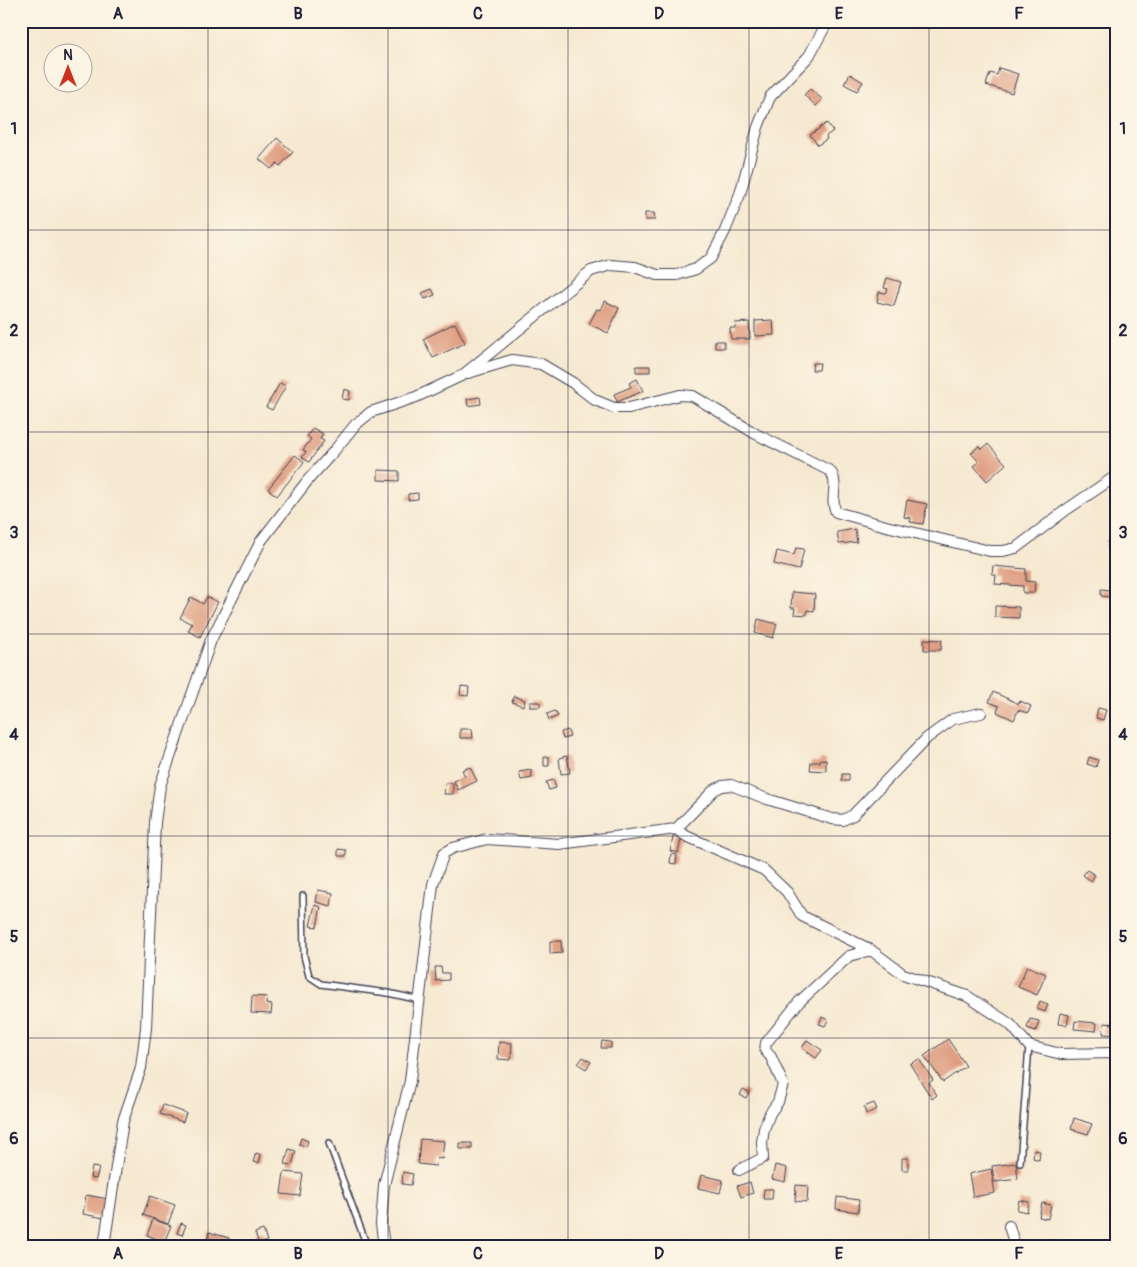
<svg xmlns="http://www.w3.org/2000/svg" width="1137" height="1267" font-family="Pangolin,sans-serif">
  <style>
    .building { fill: #df9d81 }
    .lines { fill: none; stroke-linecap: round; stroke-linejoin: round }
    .lane-casing { stroke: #424052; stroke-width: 8 }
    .street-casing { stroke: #424052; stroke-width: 12 }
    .lane { stroke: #fff; stroke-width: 5 }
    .street { stroke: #fff; stroke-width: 10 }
    .grid { fill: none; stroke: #22223b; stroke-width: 1; stroke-opacity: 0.55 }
    .neatline { fill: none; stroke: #22223b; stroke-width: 2 }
    .grid-label { font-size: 16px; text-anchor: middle; font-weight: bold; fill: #22223b }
  </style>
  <rect width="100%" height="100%" fill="#fcf5e5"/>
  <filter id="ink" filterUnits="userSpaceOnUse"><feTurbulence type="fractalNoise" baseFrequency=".02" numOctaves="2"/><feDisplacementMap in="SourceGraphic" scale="10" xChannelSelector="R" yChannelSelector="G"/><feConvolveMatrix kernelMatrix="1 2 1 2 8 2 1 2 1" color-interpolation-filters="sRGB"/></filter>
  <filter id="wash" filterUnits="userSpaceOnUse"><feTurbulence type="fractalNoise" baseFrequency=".0096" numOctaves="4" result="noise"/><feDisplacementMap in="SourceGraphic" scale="20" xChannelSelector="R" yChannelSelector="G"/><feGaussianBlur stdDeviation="1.12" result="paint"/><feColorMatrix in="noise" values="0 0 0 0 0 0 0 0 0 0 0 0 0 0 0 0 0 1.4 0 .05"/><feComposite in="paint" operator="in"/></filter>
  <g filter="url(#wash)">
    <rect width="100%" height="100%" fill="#f6e9d1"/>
    <g id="blocks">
      <path class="building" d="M999 68 1018 74 1012 93 986 85 990 73 997 75Z
        M850 74 863 82 857 91 844 84Z
        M810 89 822 99 816 106 804 95Z
        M827 123 833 131 826 136 827 139 818 145 810 135Z
        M277 138 293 152 280 166 277 163 271 169 259 159Z
        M645 213H654L655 220H645Z
        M887 278 901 282 894 306 877 302 879 292 886 293 888 289 884 288Z
        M432 289 435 295 425 299 422 293Z
        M605 301 619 308 608 333 589 324 597 309 601 310Z
        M773 320 774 335 755 336V321Z
        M749 322 750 339H731L730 328H736L735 323Z
        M455 323 465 343 433 358 423 339Z
        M715 341H724V348H715Z
        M813 363H820L819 370H812Z
        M636 366H650V372H636Z
        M637 379 643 391 617 402 614 394 631 387 629 383Z
        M280 383 286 386 272 410 266 407Z
        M344 389 350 391 349 400 342 399Z
        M480 397 481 404 468 406 467 399Z
        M313 428 323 434 320 439 324 441 309 462 302 457 306 452 303 450 311 439 307 436Z
        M988 444 1006 464 987 481 974 466 979 462 971 453 979 446 982 449Z
        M295 455 304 462 277 496 268 489Z
        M378 470 399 471V481L378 480Z
        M418 493V499L408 500V494Z
        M907 500 927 504 923 524 910 522 911 518 904 517Z
        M855 529 857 542 839 544 837 532Z
        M1108 541H1116L1115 549H1108Z
        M796 548 804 549 799 570 774 564 777 551 794 555Z
        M993 566 1026 569V581L1035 582 1034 593H1023V586L995 584 996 575H992Z
        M1101 589 1110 590V597L1101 596Z
        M792 592 815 594 814 611 807 610V615L794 614 795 608H791Z
        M191 597 203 604 207 597 218 602 200 637 188 631 192 624 180 618Z
        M995 606 1019 607V618L995 617Z
        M758 619 777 624 773 638 755 633Z
        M924 639 942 640 941 650H924Z
        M461 686 469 687 468 696 460 695Z
        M993 692 1019 704 1020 701 1031 706 1028 713 1018 710 1014 720 997 712 999 706 989 702Z
        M514 696 525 700 523 706 512 702Z
        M530 702H540V707H530Z
        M1098 708 1106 710 1103 720 1096 718Z
        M555 711 558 716 549 720 547 714Z
        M460 729H472L473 738H460Z
        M568 730 570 737 563 739 561 732Z
        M567 756 570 773 561 774 559 758Z
        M544 757H549V766H544Z
        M1089 757 1098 760 1096 767 1087 764Z
        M820 759 826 760V771L810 770 811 762H820Z
        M470 767 477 781 458 790 454 781 465 776 462 770Z
        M531 770 532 778 521 780 519 772Z
        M842 774H849V781H842Z
        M553 780 556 788 549 790 546 782Z
        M445 783H453V794H444Z
        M674 834 682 836 678 853 670 851Z
        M338 849 346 850V856H338Z
        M671 854 677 855 676 864 670 863Z
        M1087 870 1095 875 1091 881 1083 875Z
        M318 890 333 893 331 906 316 902Z
        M315 905 321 907 317 927 310 926Z
        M550 941H561L562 953 550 954Z
        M1027 966 1046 974 1037 995 1018 987Z
        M435 967H441L442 973H449V980L436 981Z
        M252 996 267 997 266 1004 272 1005 271 1014 251 1013Z
        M1040 1001 1048 1004 1045 1012 1037 1009Z
        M1060 1013 1069 1015 1067 1025 1058 1024Z
        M822 1017 828 1020 825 1026 819 1024Z
        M1030 1019 1039 1021 1036 1031 1027 1028Z
        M1075 1021 1097 1023 1096 1031 1074 1029Z
        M1104 1023 1116 1024V1035L1103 1034Z
        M948 1039 966 1066 943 1082 924 1056Z
        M807 1040 822 1050 816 1058 802 1048Z
        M602 1041 611 1042V1048H601Z
        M499 1042 512 1043 511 1060 498 1059Z
        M583 1057 591 1062 586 1069 578 1064Z
        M919 1059 933 1080 929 1083 937 1095 932 1099 910 1064Z
        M743 1089 749 1092 746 1098 740 1095Z
        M874 1103 877 1109 866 1114 864 1107Z
        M163 1105 186 1113 183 1122 160 1114Z
        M1074 1118 1092 1124 1088 1134 1071 1129Z
        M301 1138 308 1141 306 1147 299 1144Z
        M420 1139 444 1141 442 1159 437 1158 436 1166 418 1164Z
        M460 1143H472V1149H460Z
        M289 1149 296 1151 292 1165 285 1164Z
        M1034 1150 1040 1151 1039 1160 1033 1158Z
        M256 1153 261 1155 259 1163 253 1162Z
        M902 1158H908V1170H902Z
        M1016 1163 1018 1179 994 1182 992 1166Z
        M775 1165 787 1168 785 1182 772 1179Z
        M92 1167 99 1168 96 1179 90 1178Z
        M991 1169 995 1193 973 1197 969 1174Z
        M284 1172 303 1174 300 1196 281 1194Z
        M403 1172 413 1174 411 1185 402 1184Z
        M701 1175 723 1180 720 1193 698 1188Z
        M750 1182 753 1193 741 1197 737 1186Z
        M796 1185 808 1186 807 1202 795 1201Z
        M764 1189H773L772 1199H763Z
        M86 1195 108 1199 104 1218 83 1214Z
        M150 1196 175 1205 168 1224 143 1215Z
        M837 1197 859 1200 858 1212 836 1209Z
        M1019 1200 1029 1202 1027 1212 1017 1210Z
        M1042 1203 1051 1205 1048 1219 1039 1217Z
        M153 1219 171 1226 164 1242 147 1235Z
        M181 1223 186 1225 182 1235 177 1233Z
        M263 1230 267 1241 259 1244 255 1233Z
        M209 1232 229 1238 227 1246H205Z
        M138 1240 151 1246H135Z"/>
    </g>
  </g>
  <g filter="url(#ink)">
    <use href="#blocks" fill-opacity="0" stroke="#424052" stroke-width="1"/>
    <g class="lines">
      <g class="lane-casing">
        <path id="lane" d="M303 896 304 956 309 976 321 984 388 993 420 1000
          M329 1143 367 1246
          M1020 1163 1029 1046"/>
      </g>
      <g class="street-casing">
        <path id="street" d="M468 373 512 360 541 364 573 383 595 400 614 408H629L680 395 693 396 756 434 830 471C840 483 829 499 836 512L886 526 990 551H1003L1016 548 1066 510 1116 476
          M676 829 714 790 722 786 731 785 767 799 832 819 843 820 853 815 927 738 953 719 981 713
          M739 1170 763 1158 762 1142 764 1129 770 1113 778 1102 783 1084 771 1057 765 1050 766 1043 799 1002 849 956 871 950
          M1009 1226 1015 1246
          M104 1246 123 1121 141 1068 146 1028 155 822 160 786 211 640 261 541 308 480 334 451 355 425 371 412 416 397 463 375 591 271 611 265 635 267 657 275H677L696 269 711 258 725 231 740 194 758 127 770 97 809 56 828 21
          M384 1246 381 1224 384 1185 410 1081 433 884 444 853 453 848 487 839 559 844 676 829 686 836 764 870 787 892 802 916 871 950 903 974 967 996 1010 1024 1029 1046 1061 1054 1116 1053"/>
      </g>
      <use href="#lane" class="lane"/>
      <use href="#street" class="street"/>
    </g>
  </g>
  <path class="grid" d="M208 21V1246M388 21V1246M568 21V1246M749 21V1246M929 21V1246M21 230H1116M21 432H1116M21 634H1116M21 836H1116M21 1038H1116"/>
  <rect width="1137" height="1267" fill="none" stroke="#fcf5e5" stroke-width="55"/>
  <g transform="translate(68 68)"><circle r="24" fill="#fcf5e5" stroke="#a5a1a1"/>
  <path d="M0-4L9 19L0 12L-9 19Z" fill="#c8321e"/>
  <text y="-8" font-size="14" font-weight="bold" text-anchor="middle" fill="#22223b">N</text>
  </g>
  <rect x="28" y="28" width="1082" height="1212" class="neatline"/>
  <g class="grid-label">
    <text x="118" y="19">A</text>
    <text x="298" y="19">B</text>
    <text x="478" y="19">C</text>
    <text x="659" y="19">D</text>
    <text x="839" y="19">E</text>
    <text x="1019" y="19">F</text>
    <text x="14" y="134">1</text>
    <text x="1123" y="134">1</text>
    <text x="14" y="336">2</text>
    <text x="1123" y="336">2</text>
    <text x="14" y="538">3</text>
    <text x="1123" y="538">3</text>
    <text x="14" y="740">4</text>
    <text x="1123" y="740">4</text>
    <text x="14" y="942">5</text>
    <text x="1123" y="942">5</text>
    <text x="14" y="1144">6</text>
    <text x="1123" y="1144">6</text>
    <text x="118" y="1259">A</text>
    <text x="298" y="1259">B</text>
    <text x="478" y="1259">C</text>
    <text x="659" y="1259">D</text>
    <text x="839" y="1259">E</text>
    <text x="1019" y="1259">F</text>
  </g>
</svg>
